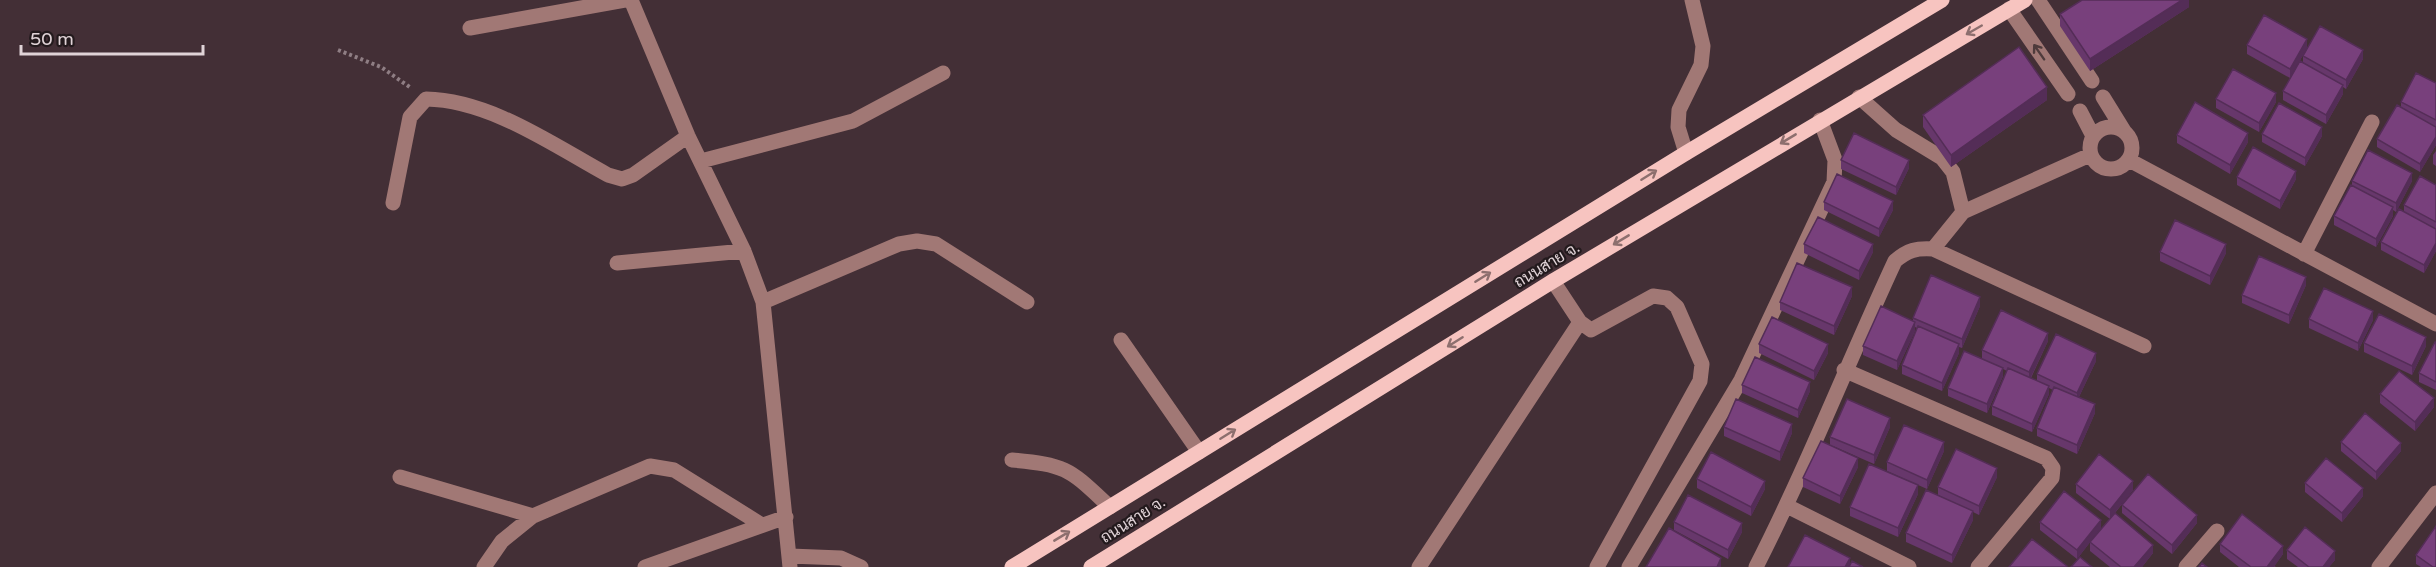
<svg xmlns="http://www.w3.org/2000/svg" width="2436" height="567" font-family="'Varela Round',Sarabun,sans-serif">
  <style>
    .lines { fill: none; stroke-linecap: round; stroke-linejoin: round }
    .path { stroke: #8f7e84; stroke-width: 4; stroke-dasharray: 3 3; stroke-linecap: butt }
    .minor { stroke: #a17875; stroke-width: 15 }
    .major { stroke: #f7c4c0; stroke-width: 15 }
    .wall { fill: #67376b }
    .shaded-wall { fill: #542d57 }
    .building { fill: #78407c; stroke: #542d57; stroke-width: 1.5 }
    .oneway { stroke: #8d6f6e }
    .oneway2 { stroke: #4f3b3c }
    .labels { text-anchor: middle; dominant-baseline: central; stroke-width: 4.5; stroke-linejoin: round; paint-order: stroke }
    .street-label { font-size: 16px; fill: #e0d3d7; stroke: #231a1d }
  </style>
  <rect width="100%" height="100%" fill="#432f36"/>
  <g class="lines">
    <path class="path" d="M338 50 381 67 411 88"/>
    <path class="minor" d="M631 0 688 136 744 251 763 302 790 567
      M2038 0 2092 81
      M2009 9 2068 94
      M470 28 625 0
      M1859 97 1896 130 1942 158 1953 172 1963 212
      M2103 97 2124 131
      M2080 111 2093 136
      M2090 148a21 21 0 1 1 42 0a21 21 0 1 1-42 0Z
      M1686 153 1678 127 1679 110 1701 65 1703 46 1692 0
      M2129 160 2436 324
      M701 161 853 121 943 73
      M393 203 410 117 426 99C490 100 553 145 608 175L622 179 633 175 688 136
      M1933 249 1963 212 2090 155
      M2304 254 2372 122
      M617 263 744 251
      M1553 281 1580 322 1591 330 1653 296 1667 298 1677 307 1702 364 1700 381 1597 567
      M763 302 899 244 917 241 936 244 1027 302
      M1121 340 1199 452
      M1844 370 2046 458 2053 468 2052 478 1978 567
      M1012 460C1068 465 1069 469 1110 507
      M400 477 533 516
      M1787 506 1909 567
      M790 556 841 558 861 567
      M484 567 502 541 533 516 650 466 674 470 762 525
      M645 567 786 517
      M1419 567 1580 322
      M1629 567 1741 380 1834 182 1835 160 1820 120
      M1756 567C1807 467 1848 362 1895 261 1908 250 1916 248 1933 249L2144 346
      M2186 567 2217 531
      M2379 567 2436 493"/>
    <path class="major" d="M1012 567 1686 153 1942 0
      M1091 567 1553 281 2025 0"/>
  </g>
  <path class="wall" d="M2189 0V7L2090 71 2060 26V14Z
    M2247 45 2307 48 2290 78 2247 54Z
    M2303 56 2363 59 2346 89 2343 87V94L2326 124 2283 100V91L2303 63Z
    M2436 83V145L2420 172 2377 147V139L2401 107V102Z
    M2216 99 2276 102 2259 132 2216 108Z
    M2047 100 1951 167 1923 127V115Z
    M2262 134 2322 136 2305 166 2262 142Z
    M2177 135 2248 142 2230 174 2177 143Z
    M2436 151V166L2433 164V155Z
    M1841 160 1909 168 1896 195 1841 169Z
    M2237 177 2296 179 2280 209 2237 185Z
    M2352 181H2412L2396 212 2393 210V216L2376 247 2334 225V216L2352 186Z
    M2436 185V251L2424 273 2381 250V242L2404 212V205Z
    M1824 202 1893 210 1879 237 1824 210Z
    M1804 244 1873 252 1859 280 1804 253Z
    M2160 252 2226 253 2210 285 2160 261Z
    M2306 285 2289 324 2242 303V295Z
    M1852 296 1834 335 1780 310V302Z
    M1980 306 1962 348 1959 347V353L1942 391 1902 374V365L1917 328 1915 327V331L1897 370 1863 355V346L1913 321V318Z
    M2309 319 2373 320 2358 351 2309 328Z
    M2048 341 2031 378 2037 381V374L2096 361 2079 397 2095 413 2077 454 2037 436V428L2053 390 2049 388V394L2032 432 1992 415V406L2007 371 2003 369V376L1987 413 1948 396V388L1982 359V350Z
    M2436 342V390L2419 382V373Z
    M2364 343 2426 346 2412 375 2364 352Z
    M1759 344 1828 353 1814 380 1759 353Z
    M1742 385 1810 391 1798 418 1742 393Z
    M2380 394 2434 407 2415 431 2380 403Z
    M1724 427 1792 433 1780 461 1724 436Z
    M1890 427 1874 464 1833 446 1858 467 1840 504 1803 487V478L1830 445V437Z
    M2341 442 2401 451 2376 480 2341 451Z
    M1944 451 1927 489 1887 471V462Z
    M1997 477 1979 515 1973 512V520L1952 563 1906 542V533L1962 507 1938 495V487Z
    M1697 479 1765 489 1751 516 1697 488Z
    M2305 483 2363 496 2342 522 2305 492Z
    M2076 484 2133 490 2115 513 2153 553 2142 567H2110L2090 551V542L2110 519 2076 493Z
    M1918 494 1898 537 1850 516V507Z
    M2122 505 2197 523 2172 554 2122 513Z
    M1674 522 1742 532 1728 559 1674 530Z
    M2040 522 2101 528 2077 559 2040 530Z
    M2220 544 2283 554 2274 566 2276 567H2239L2220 552Z
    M2287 550 2335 560 2329 567H2298L2287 559Z
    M2416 555 2436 567H2421L2416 564Z"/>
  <path class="shaded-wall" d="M2182 0H2189V7L2090 71V59Z
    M2307 39V48L2290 78V69Z
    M2363 50V59L2346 89V80Z
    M2343 85V94L2326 124V115Z
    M2047 87V100L1951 167V155Z
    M2276 93V102L2259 132V123Z
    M2322 127V136L2305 166V158Z
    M2248 133V142L2230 174V165Z
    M2436 137V145L2420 172V164Z
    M1909 160V168L1896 195V187Z
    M2296 171V179L2280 209V201Z
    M2412 173V181L2396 212V203Z
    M1893 201V210L1879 237V229Z
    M2393 207V216L2376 247V239Z
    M2436 243V251L2424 273V265Z
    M1873 244V252L1859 280V271Z
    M2226 244V253L2210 285V276Z
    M2306 277V285L2289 324V315Z
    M1852 287V296L1834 335V326Z
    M1980 297V306L1962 348V339Z
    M2373 311V320L2358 351V343Z
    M1915 322V331L1897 370V361Z
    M2048 333V341L2029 381V372Z
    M2426 337V346L2412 375V366Z
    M1828 344V353L1814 380V371Z
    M1959 344V353L1942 391V383Z
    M2096 353V361L2077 401V393Z
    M2003 368V376L1987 413V404Z
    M1810 382V391L1798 418V410Z
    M2049 386V394L2032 432V424Z
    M2434 398V407L2415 431V422Z
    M2095 404V413L2077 454V445Z
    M1890 418V427L1874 464V455Z
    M1792 424V433L1780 461V452Z
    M1944 442V451L1927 489V480Z
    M2401 443V451L2376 480V472Z
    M1858 458V467L1840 504V496Z
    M1997 468V477L1979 515V506Z
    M1765 481V489L1751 516V507Z
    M2133 481V490L2110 519V510Z
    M1918 485V494L1898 537V528Z
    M2363 488V496L2342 522V513Z
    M1973 511V520L1952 563V555Z
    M2197 515V523L2172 554V545Z
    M2101 520V528L2077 559V550Z
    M1742 523V532L1728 559V550Z
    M2153 545V553L2142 567H2134Z
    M2283 546V554L2274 567H2267Z
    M2335 551V560L2329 567H2323Z
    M1721 558V567H1717Z
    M1850 558V567H1845Z"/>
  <path class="building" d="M2082 0H2182L2090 59 2060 14Z
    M2264 15 2307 39 2290 69 2247 45Z
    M2320 26 2363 50 2346 80 2303 56Z
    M2019 47 2047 87 1951 155 1923 115Z
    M2300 61 2343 85 2326 115 2283 91Z
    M2233 69 2276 93 2259 123 2216 99Z
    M2416 73 2436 83V120L2401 102Z
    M2195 102 2248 133 2230 165 2177 135Z
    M2279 103 2322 127 2305 158 2262 134Z
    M2397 105 2436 127V137L2420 164 2377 139Z
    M1854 133 1909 160 1896 187 1841 160Z
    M2253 147 2296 171 2280 201 2237 177Z
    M2368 150 2412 173 2396 203 2352 181Z
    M1837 174 1893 201 1879 229 1824 202Z
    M2420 176 2436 185V222L2404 205Z
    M2351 185 2393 207 2376 239 2334 216Z
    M2399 209 2436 229V243L2424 265 2381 242Z
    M1818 217 1873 244 1859 271 1804 244Z
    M2175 220 2226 244 2210 276 2160 252Z
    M2259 256 2306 277 2289 315 2242 295Z
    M1797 263 1852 287 1834 326 1780 302Z
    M1931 275 1980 297 1962 339 1913 318Z
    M2324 288 2373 311 2358 343 2309 319Z
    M1881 306 1915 322 1897 361 1863 346Z
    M2001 310 2048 333 2029 372 1982 350Z
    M2379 314 2426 337 2412 366 2364 343Z
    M1772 317 1828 344 1814 371 1759 344Z
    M1918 326 1959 344 1942 383 1902 365Z
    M2056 334 2096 353 2077 393 2037 374Z
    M2435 342H2436V382L2419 373Z
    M1964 351 2003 368 1987 404 1948 388Z
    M1755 357 1810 382 1798 410 1742 385Z
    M2008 368 2049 386 2032 424 1992 406Z
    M2399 371 2434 398 2415 422 2380 394Z
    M2054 387 2095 404 2077 445 2037 428Z
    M1736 399 1792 424 1780 452 1724 427Z
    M1847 399 1890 418 1874 455 1830 437Z
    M2365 413 2401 443 2376 472 2341 442Z
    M1904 425 1944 442 1927 480 1887 462Z
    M1821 441 1858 458 1840 496 1803 478Z
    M1956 449 1997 468 1979 506 1938 487Z
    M1711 452 1765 481 1751 507 1697 479Z
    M2099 454 2133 481 2110 510 2076 484Z
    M2326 458 2363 488 2342 513 2305 483Z
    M1869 464 1918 485 1898 528 1850 507Z
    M2148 474 2197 515 2172 545 2122 505Z
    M1926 490 1973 511 1952 555 1906 533Z
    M2064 491 2101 520 2077 550 2040 522Z
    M1688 495 1742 523 1728 550 1674 522Z
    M2115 513 2153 545 2134 567H2121L2090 542Z
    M2242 514 2283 546 2267 567H2251L2220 544Z
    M2436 526V567H2433L2416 555Z
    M2305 527 2335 551 2323 567H2309L2287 550Z
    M1669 528 1721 558 1717 567H1646Z
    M1805 535 1850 558 1845 567H1788Z
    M2032 539 2067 566 2066 567H2009Z
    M2080 557 2092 567H2071Z
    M1852 561 1863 567H1849Z
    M2202 563 2207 567H2199Z"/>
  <defs><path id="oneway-shaft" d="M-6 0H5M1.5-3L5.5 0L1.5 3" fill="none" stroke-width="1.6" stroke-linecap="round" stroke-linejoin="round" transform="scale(1.5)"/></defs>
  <g class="oneway">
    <use href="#oneway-shaft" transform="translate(1974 30) rotate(150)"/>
    <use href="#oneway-shaft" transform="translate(1788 139) rotate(149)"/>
    <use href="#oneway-shaft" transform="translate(1649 175) rotate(-32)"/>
    <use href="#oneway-shaft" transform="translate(1621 240) rotate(149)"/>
    <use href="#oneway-shaft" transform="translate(1483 277) rotate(-32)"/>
    <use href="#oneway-shaft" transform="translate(1455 342) rotate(148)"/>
    <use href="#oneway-shaft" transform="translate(1228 434) rotate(-32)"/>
    <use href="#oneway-shaft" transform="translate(1062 536) rotate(-31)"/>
  </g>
  <use class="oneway2" href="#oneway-shaft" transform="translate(2039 52) rotate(-125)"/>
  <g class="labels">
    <g class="street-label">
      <text transform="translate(1547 265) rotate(-31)">ถนนสาย จ.</text>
      <text transform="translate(1133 520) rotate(-32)">ถนนสาย จ.</text>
    </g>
  </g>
  <path d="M21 45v9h182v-9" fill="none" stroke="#e0d3d7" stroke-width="3"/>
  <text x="30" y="45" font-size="18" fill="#e0d3d7" stroke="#231a1d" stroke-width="4.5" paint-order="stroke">50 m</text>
</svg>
